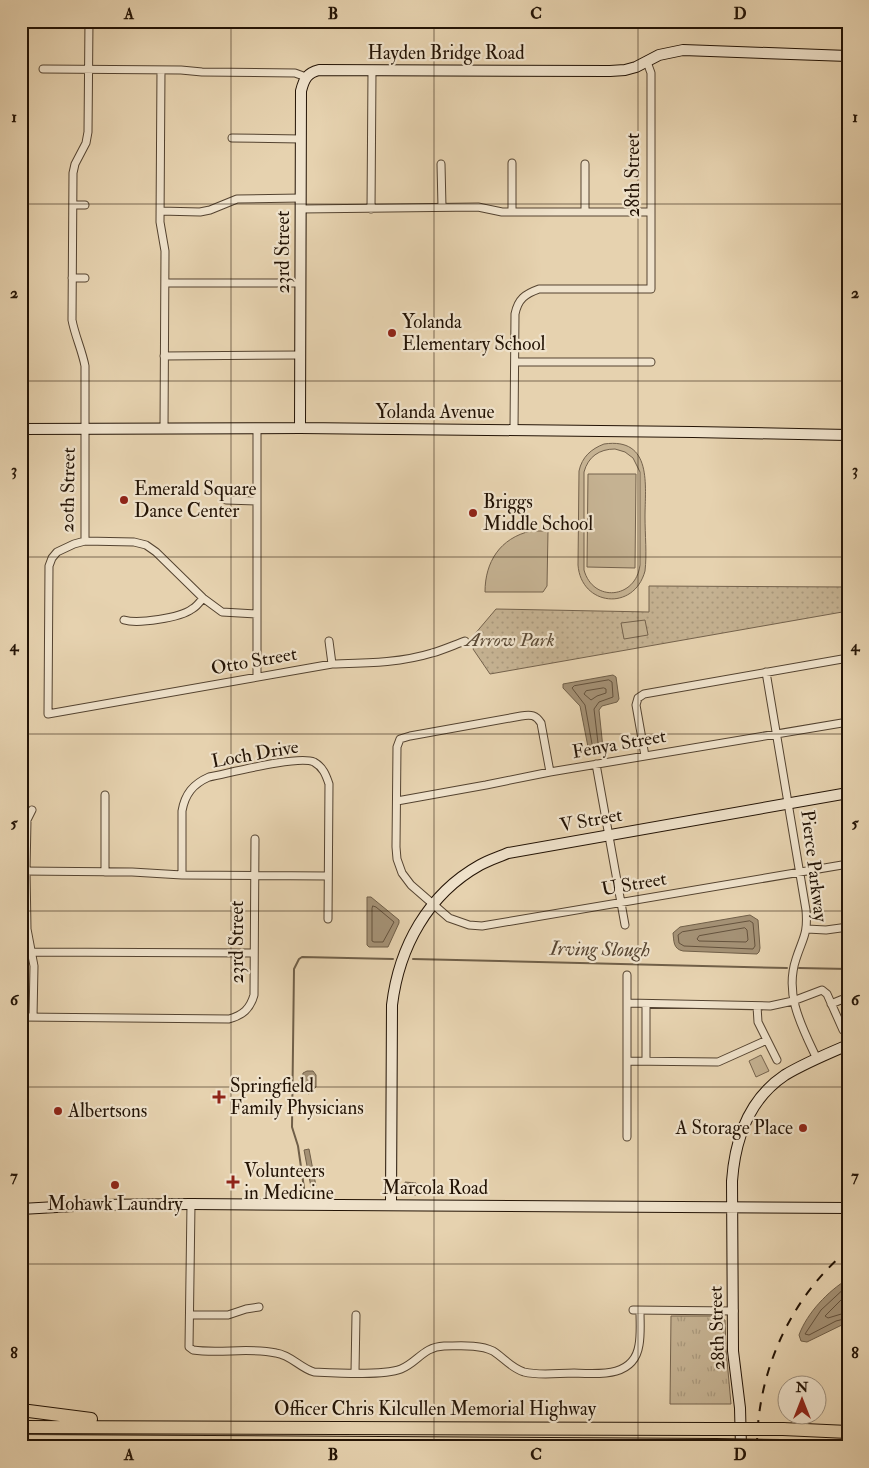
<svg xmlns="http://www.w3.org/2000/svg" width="869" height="1468" font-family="'IM FELL Double Pica',serif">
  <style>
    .grass { fill: url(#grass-tufts); stroke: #74624c }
    .park { fill: url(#park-dots); stroke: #74624c }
    .pitch { fill: #c5b292; stroke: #74624c; fill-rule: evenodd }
    .water { fill: #a49175; stroke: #705f48 }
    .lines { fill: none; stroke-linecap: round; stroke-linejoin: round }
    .shore { stroke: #64523d; stroke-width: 1 }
    .stream { stroke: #705f48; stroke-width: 2 }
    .street-casing { stroke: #544330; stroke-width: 9 }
    .secondary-casing { stroke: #231305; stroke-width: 12 }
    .highway-casing { stroke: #231305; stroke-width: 14 }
    .street { stroke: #efe2cb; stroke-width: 7 }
    .secondary { stroke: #efe2cb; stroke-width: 10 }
    .highway { stroke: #e6d2af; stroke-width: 12 }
    .rail { stroke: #231305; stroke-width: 2; stroke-dasharray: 9 9; stroke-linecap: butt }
    .highway-bridge-casing { stroke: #231305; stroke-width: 14; stroke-linecap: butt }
    .highway-bridge { stroke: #e6d2af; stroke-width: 12 }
    .grid { fill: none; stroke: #231305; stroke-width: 1; stroke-opacity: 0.55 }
    .poi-dot { fill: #8f2418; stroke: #efe2cb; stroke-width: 2 }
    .labels { text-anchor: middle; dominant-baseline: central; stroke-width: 4.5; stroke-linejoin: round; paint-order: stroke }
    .street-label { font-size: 19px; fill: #231305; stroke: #efe2cb }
    .poi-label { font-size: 19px; fill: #231305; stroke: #efe2cb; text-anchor: start }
    .park-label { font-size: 19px; font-style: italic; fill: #5c4b36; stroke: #efe2cb }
    .water-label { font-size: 20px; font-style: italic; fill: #574532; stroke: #efe2cb }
    .neatline { fill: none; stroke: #231305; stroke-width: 2 }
    .grid-label { font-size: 16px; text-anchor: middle; font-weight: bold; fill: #231305 }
  </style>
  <defs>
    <pattern id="grass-tufts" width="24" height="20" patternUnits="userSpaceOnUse" patternTransform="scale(1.25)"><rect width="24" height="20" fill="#c5b292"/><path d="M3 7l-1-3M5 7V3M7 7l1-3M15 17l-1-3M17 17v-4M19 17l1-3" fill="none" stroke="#a9987c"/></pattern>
    <pattern id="park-dots" width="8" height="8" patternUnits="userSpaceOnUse" patternTransform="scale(1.25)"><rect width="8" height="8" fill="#c5b292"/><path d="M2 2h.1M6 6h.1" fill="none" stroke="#a9987c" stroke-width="1.8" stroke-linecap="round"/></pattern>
  </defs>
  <rect width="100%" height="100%" fill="#e6d2af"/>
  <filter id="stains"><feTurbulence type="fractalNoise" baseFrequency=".004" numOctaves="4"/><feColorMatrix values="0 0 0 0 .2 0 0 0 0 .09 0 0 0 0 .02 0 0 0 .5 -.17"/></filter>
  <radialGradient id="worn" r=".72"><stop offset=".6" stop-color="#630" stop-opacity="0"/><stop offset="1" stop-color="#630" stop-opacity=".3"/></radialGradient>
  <path class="grass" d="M671 1316H720L725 1320 726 1349 731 1404H670Z"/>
  <path class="park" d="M649 586 848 587V611L490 674 473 649 476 642 474 635 496 609 649 612Z"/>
  <path class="pitch" d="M604 444C653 437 645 486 645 517 645 535 647 554 645 571 634 612 581 606 578 565L579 471C582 457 591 449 604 444ZM615 449 625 452 633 458 640 472V565C636 599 593 603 584 570V472C588 457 599 449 615 449Z
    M588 474H636L635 568 587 567Z
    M531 531H548L547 586 543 592H485C485 562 500 538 531 531Z
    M645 620 648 635 624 639 621 623Z
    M761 1055 769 1071 756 1077 749 1061Z"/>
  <path class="water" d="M613 675 616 677 619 699 617 702 602 706 599 710 603 748 601 750 589 752 580 706 563 688V684Z
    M367 897H371L399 920V923L388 947H369L367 945Z
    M750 915 758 920 760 948 759 952 757 954 683 951C673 949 674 941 673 933L680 927Z
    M307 1071H313L316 1075V1087L309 1094 303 1092 302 1081 303 1073Z
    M309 1149 316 1186 311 1187 304 1150Z
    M405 1182 416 1183V1195H405Z
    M848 1279V1322L807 1342 801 1341 799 1335C807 1313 828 1291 848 1279Z"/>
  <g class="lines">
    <path class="shore" d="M609 680 612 682 613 697 599 702 594 709 598 743 594 746 592 744 585 705 572 688 574 686Z
      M604 688 606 689V693L597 696 591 700 584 694 586 691Z
      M373 906 376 907 394 922 383 942H374L372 941V909Z
      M750 921 753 923 755 946 753 949 684 946 679 943 678 935 682 932Z
      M745 928 747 930 748 940 746 942 699 941 697 939 699 936Z
      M848 1285 821 1310 805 1334 809 1335 836 1321 848 1318
      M848 1293 825 1316 828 1318 848 1312"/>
    <path class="stream" d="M413 959 787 968
      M799 968 848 969
      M305 1195 298 1146 292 1127 294 969 299 959 302 957 393 959"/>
    <g class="street-casing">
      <path id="street" d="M43 69 181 70 202 72 295 73 306 77
        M161 70 160 222 165 251 164 429
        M232 138 301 139
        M512 163V212
        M441 164 442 207
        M585 164V212
        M73 205H85
        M301 209 478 207 502 212H650
        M371 209 372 71
        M160 211 200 212 210 210 237 199 301 198
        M72 278H85
        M165 283H300
        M164 356 300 355
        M515 362H651
        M514 430 515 314C518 299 525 294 539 289H651V73L647 62
        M226 500 257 501
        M85 541V366C82 350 75 336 72 320L73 173 75 164 86 143 88 132 89 21
        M257 614 222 612 203 598 156 552 146 545 134 542 85 541 74 544 57 552 52 558 49 566 48 714 332 664C365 663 400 663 432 653 443 650 454 645 465 641
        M124 620C138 624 180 618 192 609 196 607 200 602 203 598
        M329 641 332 664
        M766 672 806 910C808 935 803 937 796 959 784 995 802 1027 817 1059
        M257 677V429
        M645 756 636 705 638 698 644 694 848 658
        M596 764 625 925
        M550 772 541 723C536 715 531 714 521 716L410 736 400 739 397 747 396 847 397 859 402 873 411 885 449 918 469 925 482 926 848 864
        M105 795V872
        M397 801 486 785 550 772 848 722
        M32 810 27 820 26 871 27 929 34 966 33 1017
        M21 871 132 872 182 875 328 876
        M182 875V811C185 794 193 784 209 777 230 773 298 755 314 762 323 767 326 775 329 784L328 919
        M807 929 826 930 848 927
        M31 952 254 953
        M627 975V1137
        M627 1003 770 1006 793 1001 822 990 827 994 843 1030
        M646 1004V1061
        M831 1004 848 997
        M757 1006 758 1022 777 1060
        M21 1017 229 1019C243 1015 250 1009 254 995L255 839
        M627 1061 718 1062 767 1040
        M191 1204 189 1347 193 1350C220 1354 249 1347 276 1353 291 1355 300 1368 314 1372 335 1373 383 1376 401 1369 418 1362 423 1347 444 1346 459 1346 479 1344 493 1351 504 1358 511 1368 524 1372 540 1376 558 1373 574 1373 598 1374 634 1378 639 1345 641 1334 640 1322 640 1311
        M633 1310 734 1311
        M190 1315H228L246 1309 259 1307
        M355 1372 356 1315"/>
    </g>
    <g class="secondary-casing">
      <path id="secondary" d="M300 428 301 91C304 79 307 73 319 70L610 71 625 70 636 67 659 55 683 50 848 56
        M21 429 300 428 693 432 848 435
        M391 1205 392 1005C399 947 428 894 480 865 489 860 499 857 508 853L848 793
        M21 1209 92 1205 191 1204 848 1208
        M741 1447 740 1408 733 1351 732 1181C735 1139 749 1099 785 1075 805 1063 827 1054 848 1045"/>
    </g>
    <g class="highway-casing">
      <path id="highway" d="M21 1410 91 1419
        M21 1427 715 1429
        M783 1429 848 1432
        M21 1441 715 1445
        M781 1446 835 1447"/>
    </g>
    <use href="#street" class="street"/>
    <use href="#secondary" class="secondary"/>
    <use href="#highway" class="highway"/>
    <path class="rail" d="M757 1447C757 1372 790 1298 848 1250"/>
    <g class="highway-bridge-casing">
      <path id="highway-bridge" d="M715 1429H783
        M715 1445 781 1446"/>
    </g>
    <use href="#highway-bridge" class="highway-bridge"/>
  </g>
  <path class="grid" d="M231 21V1447M434 21V1447M638 21V1447M21 204H848M21 381H848M21 557H848M21 734H848M21 911H848M21 1087H848M21 1264H848"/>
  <g class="poi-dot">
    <circle cx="392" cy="333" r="5"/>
    <circle cx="124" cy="500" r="5"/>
    <circle cx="473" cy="513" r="5"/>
    <path d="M216.5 1089.5h5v5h5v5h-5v5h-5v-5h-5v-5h5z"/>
    <circle cx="58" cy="1111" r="5"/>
    <circle cx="803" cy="1128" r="5"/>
    <path d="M230.5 1174.5h5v5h5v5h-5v5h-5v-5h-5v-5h5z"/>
    <circle cx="115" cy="1185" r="5"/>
  </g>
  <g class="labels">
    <g class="street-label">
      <text x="446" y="53">Hayden Bridge Road</text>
      <text transform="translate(633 175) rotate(-90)">28th Street</text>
      <text transform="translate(283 252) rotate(-90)">23rd Street</text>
      <text x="435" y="412">Yolanda Avenue</text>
      <text transform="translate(68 490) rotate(-89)">20th Street</text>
      <text transform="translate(254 661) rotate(-10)">Otto Street</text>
      <text transform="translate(619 744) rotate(-10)">Fenya Street</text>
      <text transform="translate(255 754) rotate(-10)">Loch Drive</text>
      <text transform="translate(591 820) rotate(-10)">V Street</text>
      <text transform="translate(814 866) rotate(83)">Pierce Parkway</text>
      <text transform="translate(634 884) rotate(-10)">U Street</text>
      <text transform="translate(237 942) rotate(-90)">23rd Street</text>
      <text x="435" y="1188">Marcola Road</text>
      <text transform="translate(717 1328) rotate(-92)">28th Street</text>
      <text x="435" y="1409">Officer Chris Kilcullen Memorial Highway</text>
    </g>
    <g class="poi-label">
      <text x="402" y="322">Yolanda<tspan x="402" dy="22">Elementary School</tspan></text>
      <text x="134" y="489">Emerald Square<tspan x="134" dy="22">Dance Center</tspan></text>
      <text x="483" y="502">Briggs<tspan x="483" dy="22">Middle School</tspan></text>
      <text x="230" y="1086">Springfield<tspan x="230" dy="22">Family Physicians</tspan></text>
      <text x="68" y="1111">Albertsons</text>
      <text x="793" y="1128" text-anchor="end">A Storage Place</text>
      <text x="244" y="1171">Volunteers<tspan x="244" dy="22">in Medicine</tspan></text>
      <text x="115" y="1204" text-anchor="middle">Mohawk Laundry</text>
    </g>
    <g class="park-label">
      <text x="510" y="640">Arrow Park</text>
    </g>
    <g class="water-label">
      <text transform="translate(600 949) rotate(1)">Irving Slough</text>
    </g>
  </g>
  <rect width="869" height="1468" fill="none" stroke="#e6d2af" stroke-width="55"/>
  <g transform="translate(802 1400)"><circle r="24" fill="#efe2cb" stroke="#9d8f7c"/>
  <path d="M0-4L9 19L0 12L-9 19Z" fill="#8f2418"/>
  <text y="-8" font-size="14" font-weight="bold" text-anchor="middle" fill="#231305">N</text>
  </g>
  <rect x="28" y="28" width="814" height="1412" class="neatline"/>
  <g class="grid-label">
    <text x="129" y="19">A</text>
    <text x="333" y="19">B</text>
    <text x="536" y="19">C</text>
    <text x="740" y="19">D</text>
    <text x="14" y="122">1</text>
    <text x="855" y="122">1</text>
    <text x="14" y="298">2</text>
    <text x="855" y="298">2</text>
    <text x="14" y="475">3</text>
    <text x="855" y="475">3</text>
    <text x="14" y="651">4</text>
    <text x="855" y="651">4</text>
    <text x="14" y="828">5</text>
    <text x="855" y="828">5</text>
    <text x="14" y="1005">6</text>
    <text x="855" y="1005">6</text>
    <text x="14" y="1181">7</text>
    <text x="855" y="1181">7</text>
    <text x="14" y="1358">8</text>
    <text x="855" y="1358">8</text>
    <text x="129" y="1460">A</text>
    <text x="333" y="1460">B</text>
    <text x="536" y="1460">C</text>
    <text x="740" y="1460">D</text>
  </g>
  <rect width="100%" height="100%" filter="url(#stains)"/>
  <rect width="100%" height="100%" fill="url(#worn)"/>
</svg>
